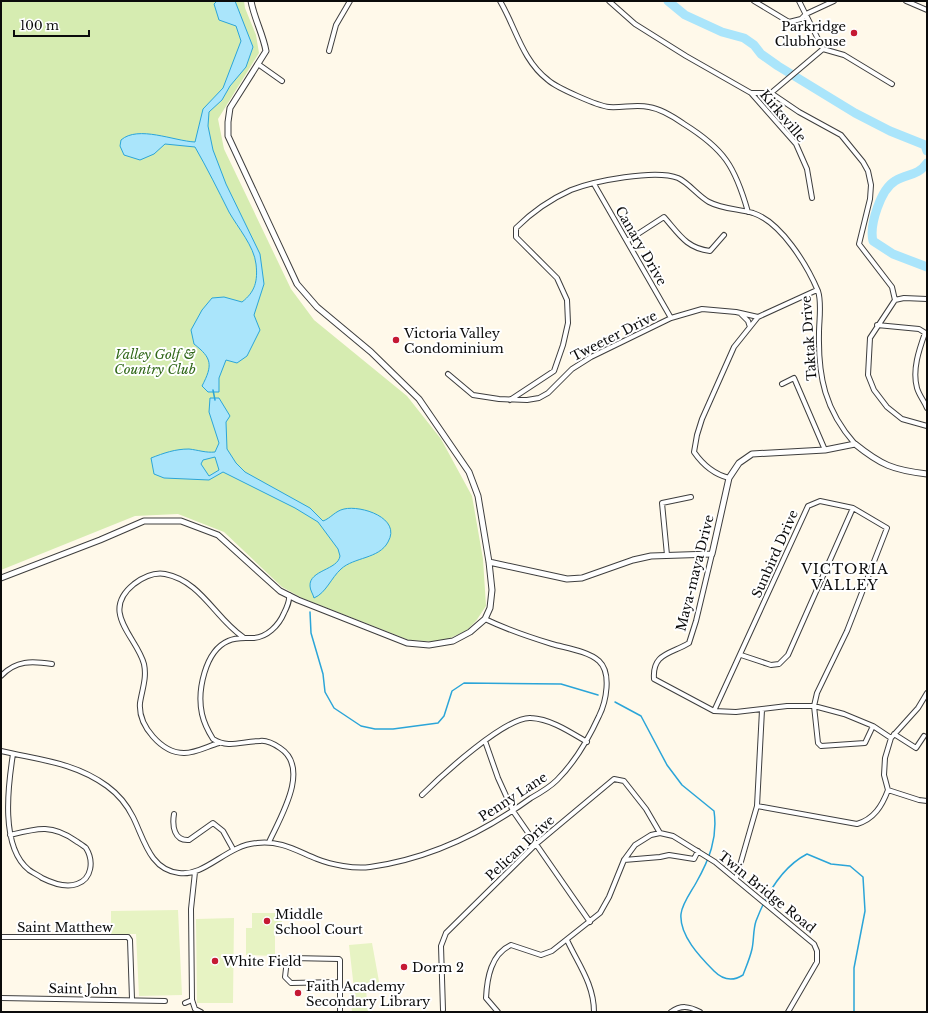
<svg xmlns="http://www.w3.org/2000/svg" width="928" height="1013" font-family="'Libre Baskerville',serif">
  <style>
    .green { fill: #d6ecb1 }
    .pitch { fill: #e7f3c3 }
    .water { fill: #aae5fb; stroke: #2ba5d8; fill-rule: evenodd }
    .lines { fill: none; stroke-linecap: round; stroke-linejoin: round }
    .stream { stroke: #2ba5d8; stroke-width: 1.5 }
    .river { stroke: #aae5fb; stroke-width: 9 }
    .minor-casing { stroke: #3e3e3e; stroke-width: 6 }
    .tertiary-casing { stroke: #3e3e3e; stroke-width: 7 }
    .minor { stroke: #fff; stroke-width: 4 }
    .tertiary { stroke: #fff; stroke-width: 5 }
    .poi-dot { fill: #c51933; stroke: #fff; stroke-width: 1.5 }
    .labels { text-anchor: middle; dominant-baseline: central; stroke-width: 4; stroke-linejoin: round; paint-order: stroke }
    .poi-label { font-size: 13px; fill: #0b0b0b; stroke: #fff; text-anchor: start }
    .street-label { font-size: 13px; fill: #0b0b0b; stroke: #fff }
    .park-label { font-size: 13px; font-style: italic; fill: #306718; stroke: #fff }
    .neighbourhood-label { font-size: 14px; letter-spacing: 1px; fill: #0b0b0b; stroke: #fff }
  </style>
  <rect width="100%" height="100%" fill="#fff9ea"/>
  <path class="green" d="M1 1H244L245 8 256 35 259 53 218 119 224 149 291 289 314 320 407 396 441 439 472 496 483 559 486 606 476 621 466 631 441 642 409 640 302 598 282 587 224 532 178 514 135 516 1 570Z"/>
  <path class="pitch" d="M178 910 182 995 139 996 136 934H111V911Z
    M252 913H282V930H275V956L246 955V928H252Z
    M234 918 233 1003H197L196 919Z
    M372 943 380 987 354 989 349 945Z
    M366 990 368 1012H352L350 991Z"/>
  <path class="water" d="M217 1H235L253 47 246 67 230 86 222 100 209 112 208 126 213 150 226 184 260 254 264 284 254 315 260 330 247 356 237 363 226 360 219 378V392H208L202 386C213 365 212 358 194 344L191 330 202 310 212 298 224 297 242 302C255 292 258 281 256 264 254 246 238 228 229 212 218 190 207 168 195 147L165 144 154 154 140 160 124 155 120 146 121 140C138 125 174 141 195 142L203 109 223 88 241 41 236 26 219 20 214 4Z
    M210 398H219L230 416 226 422 227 449 236 463 245 472 310 508 323 521C331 518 335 511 344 509 361 505 402 518 388 542 379 559 354 557 341 569 331 578 326 593 314 598 313 594 310 590 310 586 309 570 338 570 340 556L338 549 318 522 295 508 223 472 209 480 164 478 154 474 151 458C164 453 175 449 189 449 198 450 206 453 215 452L219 443 209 412ZM215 457 219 470 209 476 201 464 203 460Z"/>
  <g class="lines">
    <path class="stream" d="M213 390 215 400
      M310 612 311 633 323 674 325 692 334 708 361 726 375 729H393L438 723 444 716 452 691 464 683 561 684 598 695
      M615 702 641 716 667 765 682 785 714 811C718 838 709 860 696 883 691 892 682 904 681 914 679 935 700 957 714 971 723 980 732 982 743 975 746 967 750 958 752 949 754 940 753 930 756 921 766 895 782 867 807 854L831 864 850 866 863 877 865 911 854 968V1012"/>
    <path class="river" d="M668 1 685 15 722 32 744 38 754 45 761 54 778 66 855 113 890 131 925 145 927 151
      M927 163C917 177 907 173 895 181 881 189 869 225 873 241L893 254 927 267"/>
    <g class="minor-casing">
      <path id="minor" d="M500 1C516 28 522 60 548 80 557 88 598 106 609 107 623 108 636 104 649 107 661 109 674 117 684 124 724 149 735 166 748 212
        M609 1 635 24 686 56 751 93H771L823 49
        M754 1 789 22 801 19 806 14 834 1
        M799 1 823 49
        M906 1 927 10
        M823 49 844 55 892 84
        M329 51 336 25 350 1
        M258 64 282 81
        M751 93 796 144 807 169 812 198
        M771 93 799 112 841 135 863 162 868 171 871 185 870 199 859 244 892 287 895 300
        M594 184 671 318
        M627 241 664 217C679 234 686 248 710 251L724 235
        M895 300 870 338 868 375 874 390 887 407 902 419 927 426
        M895 300 904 298 927 299
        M741 314 748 321 750 327
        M877 325 919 329 927 334
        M925 333C919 350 912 370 917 388 919 395 924 401 927 408
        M448 374 473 395 499 399 527 400 539 398 548 393 572 369 591 357 671 318 702 309 736 312 758 317
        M782 384 794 378 825 450
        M510 400 554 371 563 345 568 323 567 300 557 278 516 237V228C532 212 551 199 571 190 594 181 655 169 678 178 689 183 698 196 709 202 722 209 739 209 753 213 781 222 807 265 818 291 822 303 819 320 819 333 818 377 825 410 855 444
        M729 478C713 474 703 465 694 452L697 435 702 419 734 347 758 317 817 290
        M712 554 696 621 689 643C671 654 652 653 654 679L714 711 736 712 787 706H814L844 714 873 726 891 738
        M667 555 662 503 691 497
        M741 655 771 665 779 664 788 655 853 508
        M1 676C16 660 32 661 52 664
        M714 711 808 506 820 501 853 508 887 528 847 631 817 693 814 706 818 743 821 746 865 743 873 726
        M894 734 916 748 924 736
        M485 741 498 778 513 811 590 922
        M219 743C208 746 196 753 184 753 162 753 138 726 140 703 142 690 147 678 144 664 137 637 99 612 134 584 142 578 154 572 165 574 201 581 215 618 243 637
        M1 751C39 760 74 762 107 786 118 794 127 805 133 817 144 839 150 870 179 873 205 877 227 845 257 843 280 840 297 851 317 859 332 865 354 869 370 867 428 859 484 832 531 798 540 793 550 787 557 780 575 762 588 740 599 716 606 702 612 673 599 661 588 651 566 648 552 644 529 637 506 629 485 619
        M888 790 884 775 885 758 891 738 918 708 927 693
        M888 790 919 800 927 801
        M422 795C441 776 506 716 531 718 551 719 570 732 587 742
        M757 806 857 824C874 819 882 806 888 790
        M174 814C172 826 174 841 189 840L213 823 223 831 233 849
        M10 835C38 828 52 824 76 841 79 843 84 846 86 848 94 861 92 879 77 884 66 888 52 883 42 878 38 875 33 873 29 870 0 847 8 786 13 754
        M269 842C280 818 311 768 280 748 274 744 267 740 260 741 242 741 229 749 213 739 208 731 204 723 202 714 197 691 205 651 228 641 236 637 244 638 252 638 267 638 279 625 284 613 287 607 290 601 289 595
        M624 860 660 857 669 855 694 859 698 851
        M195 872 191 909 192 1000 195 1009 201 1012
        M736 879 757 806 762 710
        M1 937H128L130 940 132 999
        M567 940C578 964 594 984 594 1012
        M1 998 165 1001
        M185 1003 192 1000
        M443 1010 441 946 446 933 535 845 614 779 624 781 646 809 660 833
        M340 1012V960L339 959 292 958 287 960 285 977 291 983 340 982
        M498 1012 486 998C487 978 491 954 511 945L541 955 552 951 600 913 609 897 624 860 635 845 651 835 660 833 673 836 715 862 814 944 817 951V962L788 1012
        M671 1012C681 1005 689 1006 700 1012"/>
    </g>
    <g class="tertiary-casing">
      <path id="tertiary" d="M489 562 567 579 582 578 633 560 651 556 712 554 729 478 739 463 752 454 825 450 855 444C881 465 893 470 927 474
        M1 578 100 540 144 521H181L218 535 280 591 298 600 407 643 429 645 453 641 470 632 485 619 490 608 492 590 489 562 478 496 469 472 419 399 371 352 317 307 297 284 228 136V122L230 108 266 51C263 34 254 18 251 1"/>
    </g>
    <use href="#minor" class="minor"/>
    <use href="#tertiary" class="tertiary"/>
  </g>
  <g class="poi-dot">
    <circle cx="854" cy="33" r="4"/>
    <circle cx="396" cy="340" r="4"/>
    <circle cx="267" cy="921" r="4"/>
    <circle cx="215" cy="961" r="4"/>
    <circle cx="404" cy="967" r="4"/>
    <circle cx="298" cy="993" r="4"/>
  </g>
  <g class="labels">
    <g class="poi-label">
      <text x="846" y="26" text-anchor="end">Parkridge<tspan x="846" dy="15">Clubhouse</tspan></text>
      <text x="404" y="333">Victoria Valley<tspan x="404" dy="15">Condominium</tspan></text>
      <text x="275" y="914">Middle<tspan x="275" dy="15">School Court</tspan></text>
      <text x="223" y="961">White Field</text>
      <text x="412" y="967">Dorm 2</text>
      <text x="306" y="986">Faith Academy<tspan x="306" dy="15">Secondary Library</tspan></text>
    </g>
    <g class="street-label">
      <text transform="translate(783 116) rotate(50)">Kirksville</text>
      <text transform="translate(641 246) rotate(60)">Canary Drive</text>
      <text transform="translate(614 336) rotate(-27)">Tweeter Drive</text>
      <text transform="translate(809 338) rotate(-94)">Taktak Drive</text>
      <text transform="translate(775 554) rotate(-66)">Sunbird Drive</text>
      <text transform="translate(695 573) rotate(-76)">Maya-maya Drive</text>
      <text transform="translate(513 797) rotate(-33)">Penny Lane</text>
      <text transform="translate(520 848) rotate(-43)">Pelican Drive</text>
      <text transform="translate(767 892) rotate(39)">Twin Bridge Road</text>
      <text x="65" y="927">Saint Matthew</text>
      <text transform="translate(83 989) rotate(1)">Saint John</text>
    </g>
    <g class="park-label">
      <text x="155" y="354">Valley Golf &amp;<tspan x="155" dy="15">Country Club</tspan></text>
    </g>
    <g class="neighbourhood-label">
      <text x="845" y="569">VICTORIA<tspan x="845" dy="16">VALLEY</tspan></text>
    </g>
  </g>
  <rect width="928" height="1013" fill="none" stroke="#0b0b0b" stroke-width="4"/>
  <path d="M14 30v6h75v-6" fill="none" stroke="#0b0b0b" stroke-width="2"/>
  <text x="20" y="30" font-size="12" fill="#0b0b0b" stroke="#ffffff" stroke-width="3" paint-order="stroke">100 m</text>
</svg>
